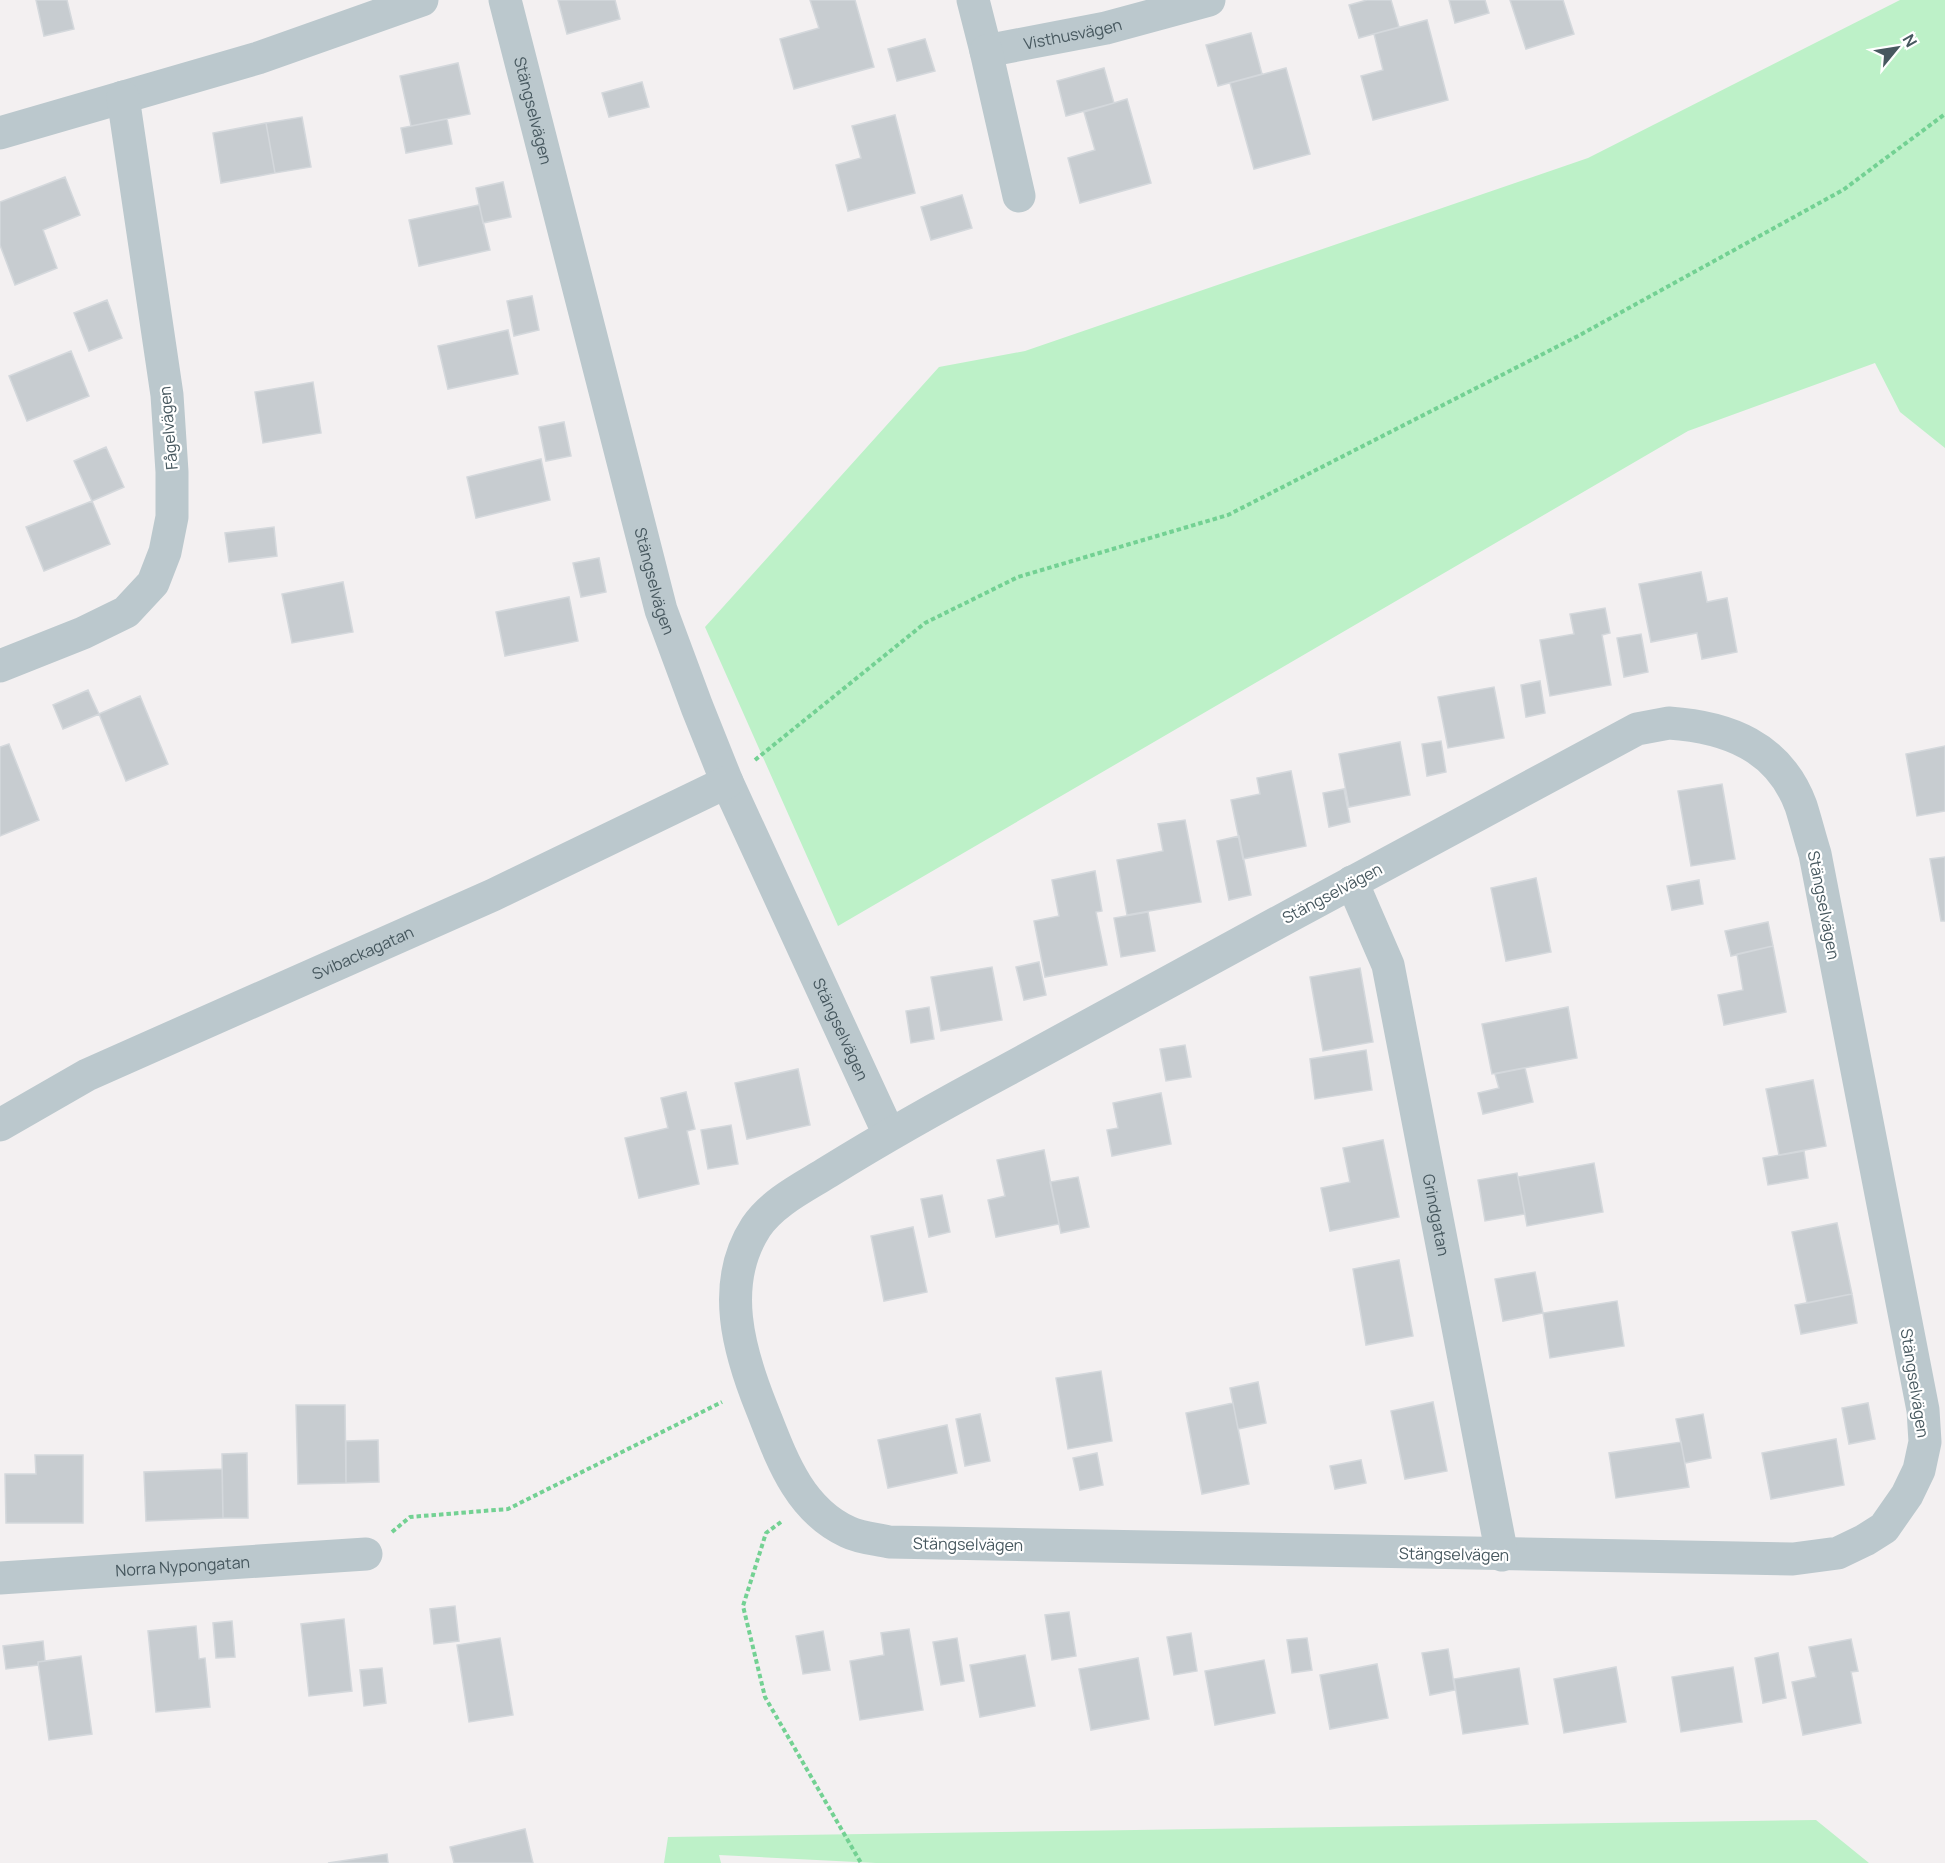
<svg xmlns="http://www.w3.org/2000/svg" width="1945" height="1863" font-family="Manrope,sans-serif">
  <style>
    .green { fill: #bdf1c8 }
    .building { fill: #c7ccd0; stroke: #d4d8dc; stroke-width: 1.5 }
    .lines { fill: none; stroke-linecap: round; stroke-linejoin: round }
    .path { stroke: #73d193; stroke-width: 4; stroke-dasharray: 4.5 3; stroke-linecap: butt }
    .minor { stroke: #bbc8cd; stroke-width: 33 }
    .labels { text-anchor: middle; dominant-baseline: central; stroke-width: 4.5; stroke-linejoin: round; paint-order: stroke }
    .street-label { font-size: 16px; fill: #47585f; stroke: #fff }
  </style>
  <rect width="100%" height="100%" fill="#f3f0f1"/>
  <path class="green" d="M1900 0H1945V448L1900 412 1875 363 1688 431 838 926 705 627 939 367 1025 351 1588 158Z
    M1816 1820 1869 1863H876L719 1855 721 1863H664L668 1837Z"/>
  <path class="building" d="M36 0H67L74 29 44 36Z
    M558 0H615L620 19 567 34Z
    M810 0H855L874 67 794 89 780 39 819 28Z
    M1367 0H1391L1399 27 1359 38 1349 5Z
    M1449 0H1485L1489 13 1455 23Z
    M1510 0H1563L1574 34 1526 49Z
    M1427 20 1448 100 1373 120 1361 76 1383 70 1374 34Z
    M1251 33 1262 74 1218 86 1206 45Z
    M925 39 935 71 897 81 888 49Z
    M458 63 470 114 411 126 400 76Z
    M1104 68 1114 103 1066 116 1057 81Z
    M1286 68 1310 154 1254 169 1230 83Z
    M642 82 649 107 609 117 602 93Z
    M1127 99 1151 183 1080 203 1068 158 1095 150 1084 112Z
    M895 115 915 193 848 211 836 165 861 158 852 126Z
    M302 117 311 167 275 173 266 123Z
    M447 119 452 144 406 153 401 128Z
    M266 123 275 173 221 183 213 133Z
    M65 177 80 215 43 230 57 268 15 285 0 245V202Z
    M503 182 511 217 483 223 476 188Z
    M962 195 972 228 931 240 921 207Z
    M479 205 490 250 419 266 409 220Z
    M532 296 539 330 514 336 507 301Z
    M107 300 122 338 89 351 74 313Z
    M508 330 518 374 448 389 438 346Z
    M71 351 89 396 27 421 9 376Z
    M313 382 321 433 263 443 255 392Z
    M564 422 571 456 546 461 539 427Z
    M106 447 124 487 92 501 74 461Z
    M541 459 550 500 476 518 467 477Z
    M92 501 110 544 44 571 26 527Z
    M274 527 277 556 229 562 225 533Z
    M599 558 606 592 581 597 573 563Z
    M1701 572 1707 602 1727 598 1737 652 1702 659 1697 633 1651 642 1639 584Z
    M343 582 353 632 292 643 282 594Z
    M569 597 578 641 505 656 496 612Z
    M1605 608 1610 633 1602 635 1611 685 1550 696 1540 640 1574 634 1570 614Z
    M1641 634 1648 672 1624 677 1617 638Z
    M1540 681 1545 713 1526 717 1521 685Z
    M1494 687 1504 738 1448 748 1438 697Z
    M88 690 99 714 63 729 53 705Z
    M140 696 168 764 126 781 99 714Z
    M1441 741 1446 772 1427 776 1422 744Z
    M1400 742 1410 795 1349 807 1339 754Z
    M9 744 39 820 0 836V747Z
    M1945 746V811L1917 816 1906 754Z
    M1291 771 1306 846 1243 859 1231 800 1260 794 1257 778Z
    M1722 784 1735 859 1691 866 1678 791Z
    M1344 789 1350 822 1329 827 1323 793Z
    M1185 820 1201 902 1127 915 1117 860 1163 851 1158 824Z
    M1239 836 1251 895 1229 900 1217 841Z
    M1945 857V921H1941L1930 859Z
    M1095 871 1102 911 1096 912 1107 965 1045 977 1034 921 1059 916 1052 880Z
    M1536 878 1551 952 1506 961 1491 888Z
    M1699 880 1703 904 1672 910 1667 886Z
    M1148 912 1155 951 1121 957 1114 918Z
    M1768 922 1773 946 1731 956 1725 931Z
    M1773 946 1786 1012 1724 1025 1718 995 1743 990 1737 954Z
    M1039 962 1046 995 1024 1000 1016 967Z
    M992 967 1002 1020 941 1031 931 977Z
    M1360 968 1373 1042 1323 1051 1310 977Z
    M929 1007 934 1039 911 1043 906 1011Z
    M1568 1007 1577 1058 1492 1074 1482 1024Z
    M1185 1045 1191 1077 1166 1081 1160 1049Z
    M1366 1050 1372 1090 1315 1099 1310 1059Z
    M1525 1068 1533 1102 1483 1114 1478 1093 1499 1088 1495 1074Z
    M798 1069 810 1125 747 1139 735 1083Z
    M1813 1080 1826 1146 1779 1155 1766 1089Z
    M686 1092 695 1129 687 1131 699 1184 639 1198 625 1138 668 1128 661 1098Z
    M1161 1093 1171 1144 1112 1156 1107 1130 1118 1128 1113 1103Z
    M731 1125 738 1164 708 1169 701 1130Z
    M1383 1140 1399 1217 1330 1231 1321 1188 1350 1182 1343 1148Z
    M1044 1150 1059 1224 996 1237 988 1200 1005 1196 997 1160Z
    M1804 1151 1808 1178 1768 1185 1763 1158Z
    M1594 1163 1603 1212 1527 1226 1518 1177Z
    M1517 1173 1525 1214 1485 1221 1478 1180Z
    M1078 1177 1089 1227 1061 1233 1050 1182Z
    M942 1195 950 1232 929 1237 921 1199Z
    M1837 1223 1852 1294 1807 1303 1792 1232Z
    M913 1227 927 1292 884 1301 871 1236Z
    M1399 1260 1413 1336 1366 1345 1353 1269Z
    M1535 1272 1543 1313 1503 1321 1495 1279Z
    M1852 1294 1857 1323 1801 1334 1795 1305Z
    M1617 1301 1624 1346 1550 1358 1543 1313Z
    M1101 1371 1112 1441 1068 1449 1056 1378Z
    M1258 1382 1266 1423 1238 1429 1230 1388Z
    M1433 1402 1447 1471 1405 1479 1391 1411Z
    M1233 1403 1249 1484 1202 1494 1186 1413Z
    M1868 1403 1875 1439 1849 1444 1842 1408Z
    M296 1405H345L346 1483 298 1484Z
    M980 1414 990 1461 965 1466 956 1419Z
    M1703 1414 1711 1458 1685 1463 1676 1419Z
    M947 1425 957 1473 888 1488 878 1440Z
    M1836 1439 1844 1485 1771 1499 1762 1453Z
    M378 1440 379 1482 346 1483V1441Z
    M1681 1442 1689 1487 1616 1498 1609 1453Z
    M247 1453 248 1518H223L222 1454Z
    M1097 1453 1103 1485 1080 1490 1073 1458Z
    M35 1455H83V1523H6L5 1474H36Z
    M1361 1460 1366 1483 1335 1489 1330 1466Z
    M222 1469 223 1518 146 1521 144 1472Z
    M455 1606 459 1641 434 1644 430 1609Z
    M1069 1612 1076 1656 1052 1660 1045 1615Z
    M344 1619 352 1691 309 1696 301 1624Z
    M232 1621 235 1657 216 1658 213 1623Z
    M196 1626 199 1659 205 1658 210 1707 156 1712 148 1631Z
    M909 1629 923 1710 860 1720 850 1661 884 1655 881 1633Z
    M823 1631 830 1670 803 1674 796 1636Z
    M1191 1633 1197 1671 1174 1675 1167 1637Z
    M500 1638 513 1715 469 1722 457 1645Z
    M957 1638 964 1681 941 1685 933 1642Z
    M1307 1638 1312 1670 1292 1673 1287 1640Z
    M1851 1639 1858 1671 1851 1672 1861 1723 1803 1735 1792 1682 1816 1677 1809 1647Z
    M43 1641 45 1661 38 1662V1665L6 1669 3 1646Z
    M1448 1649 1455 1690 1430 1695 1422 1653Z
    M1778 1653 1786 1698 1763 1703 1755 1658Z
    M1025 1655 1035 1706 980 1717 970 1665Z
    M81 1656 92 1734 49 1740 38 1662Z
    M1138 1658 1149 1719 1091 1730 1079 1669Z
    M1264 1660 1275 1713 1215 1725 1205 1671Z
    M1377 1664 1388 1718 1330 1729 1320 1675Z
    M1616 1667 1626 1722 1564 1733 1554 1679Z
    M1733 1667 1742 1722 1681 1732 1672 1677Z
    M382 1668 386 1703 364 1706 360 1670Z
    M1519 1668 1528 1724 1463 1734 1454 1679Z
    M525 1829 533 1863H454L450 1847Z
    M387 1854 388 1863H328Z"/>
  <g class="lines">
    <path class="path" d="M755 760 925 623 1018 577 1228 515 1578 336 1843 190 1945 114
      M781 1522 766 1533 743 1606 765 1697 861 1863
      M392 1532 410 1517 508 1509 722 1402"/>
    <g class="minor">
      <path id="s1" d="M505 0 661 610 697 707 727 782 889 1134"/>
      <path id="s2" d="M973 0 986 51 1106 28 1209 0"/>
      <path d="M986 51 1019 196"/>
      <path d="M0 133 258 58 422 0"/>
      <path d="M0 666 83 633 126 612 153 583 165 552 172 517V472L167 395 123 97"/>
      <path d="M1669 723C1727 727 1779 746 1801 806 1806 822 1810 838 1815 854L1923 1410 1925 1442 1919 1470 1907 1495 1884 1528 1865 1540 1838 1553 1793 1559 889 1542C876 1539 860 1538 848 1532 798 1509 781 1457 762 1409 739 1352 719 1284 756 1227 773 1202 804 1187 828 1172 886 1136 945 1103 1005 1071 1215 956 1426 842 1637 729Z"/>
      <path id="s3" d="M1352 882 1388 965 1502 1555"/>
      <path id="s4" d="M0 1125 87 1075 493 895 727 782"/>
      <path id="s5" d="M0 1578 366 1554"/>
    </g>
  </g>
  <g class="labels">
    <g class="street-label">
      <text stroke="none"><textPath href="#s2" startOffset="141">Visthusvägen</textPath></text>
      <text stroke="none"><textPath href="#s1" startOffset="114">Stängselvägen</textPath></text>
      <text transform="translate(168 428) rotate(-95)">Fågelvägen</text>
      <text stroke="none"><textPath href="#s1" startOffset="600">Stängselvägen</textPath></text>
      <text transform="translate(1332 893) rotate(-28)">Stängselvägen</text>
      <text transform="translate(1824 905) rotate(79)">Stängselvägen</text>
      <text stroke="none"><textPath href="#s4" startOffset="402">Svibackagatan</textPath></text>
      <text stroke="none"><textPath href="#s1" startOffset="1086">Stängselvägen</textPath></text>
      <text stroke="none"><textPath href="#s3" startOffset="345">Grindgatan</textPath></text>
      <text transform="translate(1915 1383) rotate(81)">Stängselvägen</text>
      <text transform="translate(968 1544) rotate(1)">Stängselvägen</text>
      <text transform="translate(1454 1554) rotate(1)">Stängselvägen</text>
      <text stroke="none"><textPath href="#s5" startOffset="183">Norra Nypongatan</textPath></text>
    </g>
  </g>
  <g transform="translate(1897 48) rotate(60)" stroke="#ffffff" stroke-width="4.5" paint-order="stroke">
  <path d="M0-4.5L10 22L0 15L-10 22Z" fill="#47585f"/>
  <text y="-9" font-size="16" font-weight="bold" text-anchor="middle" fill="#47585f">N</text>
  </g>
</svg>
